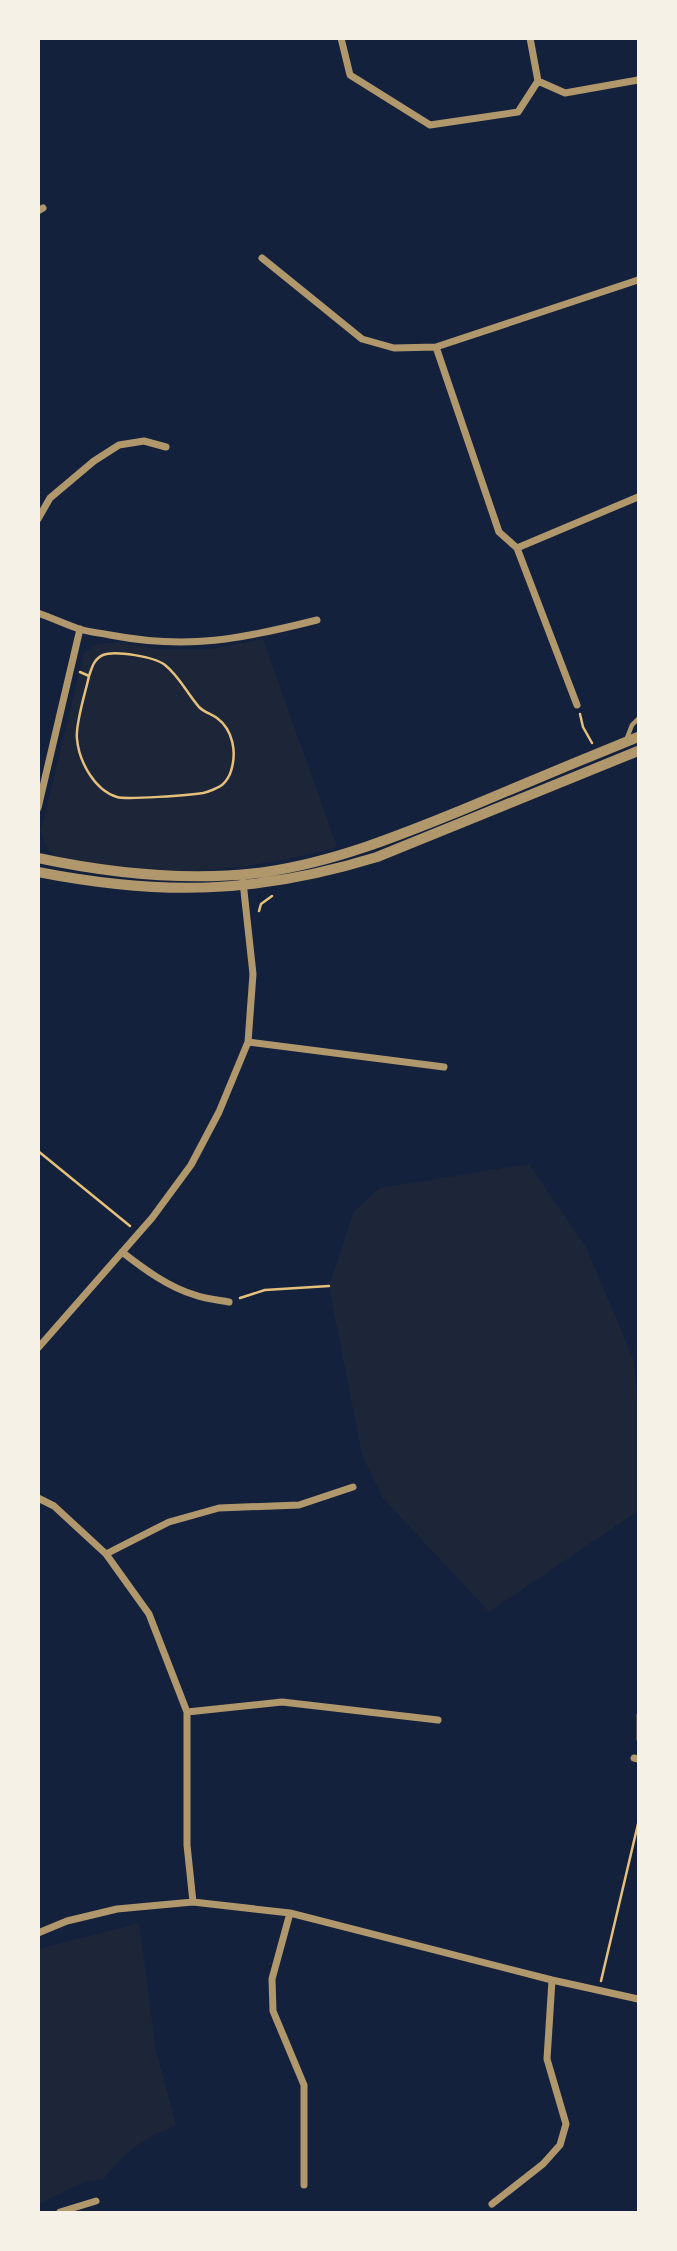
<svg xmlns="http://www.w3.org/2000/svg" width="677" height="2251" font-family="Jost,sans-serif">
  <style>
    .green { fill: #1d2539 }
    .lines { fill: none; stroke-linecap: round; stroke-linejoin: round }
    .path { stroke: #e5c07b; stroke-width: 2.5 }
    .service { stroke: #b1986c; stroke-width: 4.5 }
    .minor { stroke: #b1986c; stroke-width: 7 }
    .tertiary { stroke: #b1986c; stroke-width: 10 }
  </style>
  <rect width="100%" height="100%" fill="#14213d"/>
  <path class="green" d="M263 639 337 847C269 866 194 876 124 868 101 865 78 860 55 856 46 850 44 842 41 831L84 653 97 644 119 642 155 649H212Z
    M529 1164 587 1249 634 1361 638 1414V1511L489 1612 382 1497 362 1455 329 1286 354 1211 380 1188Z
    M139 1923 156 2051 176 2125C141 2139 127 2150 104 2179L83 2182 39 2204V1949Z"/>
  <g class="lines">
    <path class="path" d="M80 672 89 676C86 691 75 724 77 739 79 761 94 790 117 797 126 800 190 795 203 793 208 792 218 788 222 785 226 782 230 775 231 771 237 752 233 730 217 718 211 714 204 712 199 707 187 693 179 676 165 665 155 657 115 650 103 655 94 659 92 667 89 676
      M580 714 583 727 592 743
      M259 911 261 904 272 896
      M38 1151 130 1226
      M240 1298 265 1290 329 1286
      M638 1714V1740
      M601 1981 638 1824"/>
    <path class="service" d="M627 738 632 725 638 719"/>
    <path class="minor" d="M341 38 350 75 430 125 518 112 538 81
      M530 38 538 81 565 93 638 80
      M38 211 43 208
      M262 258 362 339 394 348 436 347 638 280
      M436 347 499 532 517 548 577 705
      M38 519 50 498 94 461 119 445 144 441 166 447
      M517 548 638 497
      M38 613C52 618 65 624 79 629 89 632 100 633 110 635 188 650 242 639 317 620
      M38 808 80 629
      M248 1042 444 1067
      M122 1252C144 1269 168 1287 195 1295 206 1299 218 1300 229 1302
      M38 1348 152 1218 191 1165 219 1112 248 1042 253 974 243 882
      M38 1498 54 1506 106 1554 149 1614 187 1712V1845L193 1902
      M106 1554 169 1522 219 1508 299 1505 353 1487
      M187 1712 282 1702 438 1720
      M634 1758 638 1759
      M290 1913 272 1979 273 2011 304 2085V2185
      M38 1933 67 1921 117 1909 193 1902 290 1913 552 1980 638 1999
      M492 2204 543 2164 560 2145 566 2124 547 2059 552 1980
      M60 2212 96 2201"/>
    <path class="tertiary" d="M38 858C113 874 189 882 265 872 334 862 398 836 462 810 521 785 579 761 638 737
      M38 872C161 896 257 894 377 857L638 751"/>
  </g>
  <rect width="677" height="2251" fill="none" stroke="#f6f1e7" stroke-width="80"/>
</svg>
